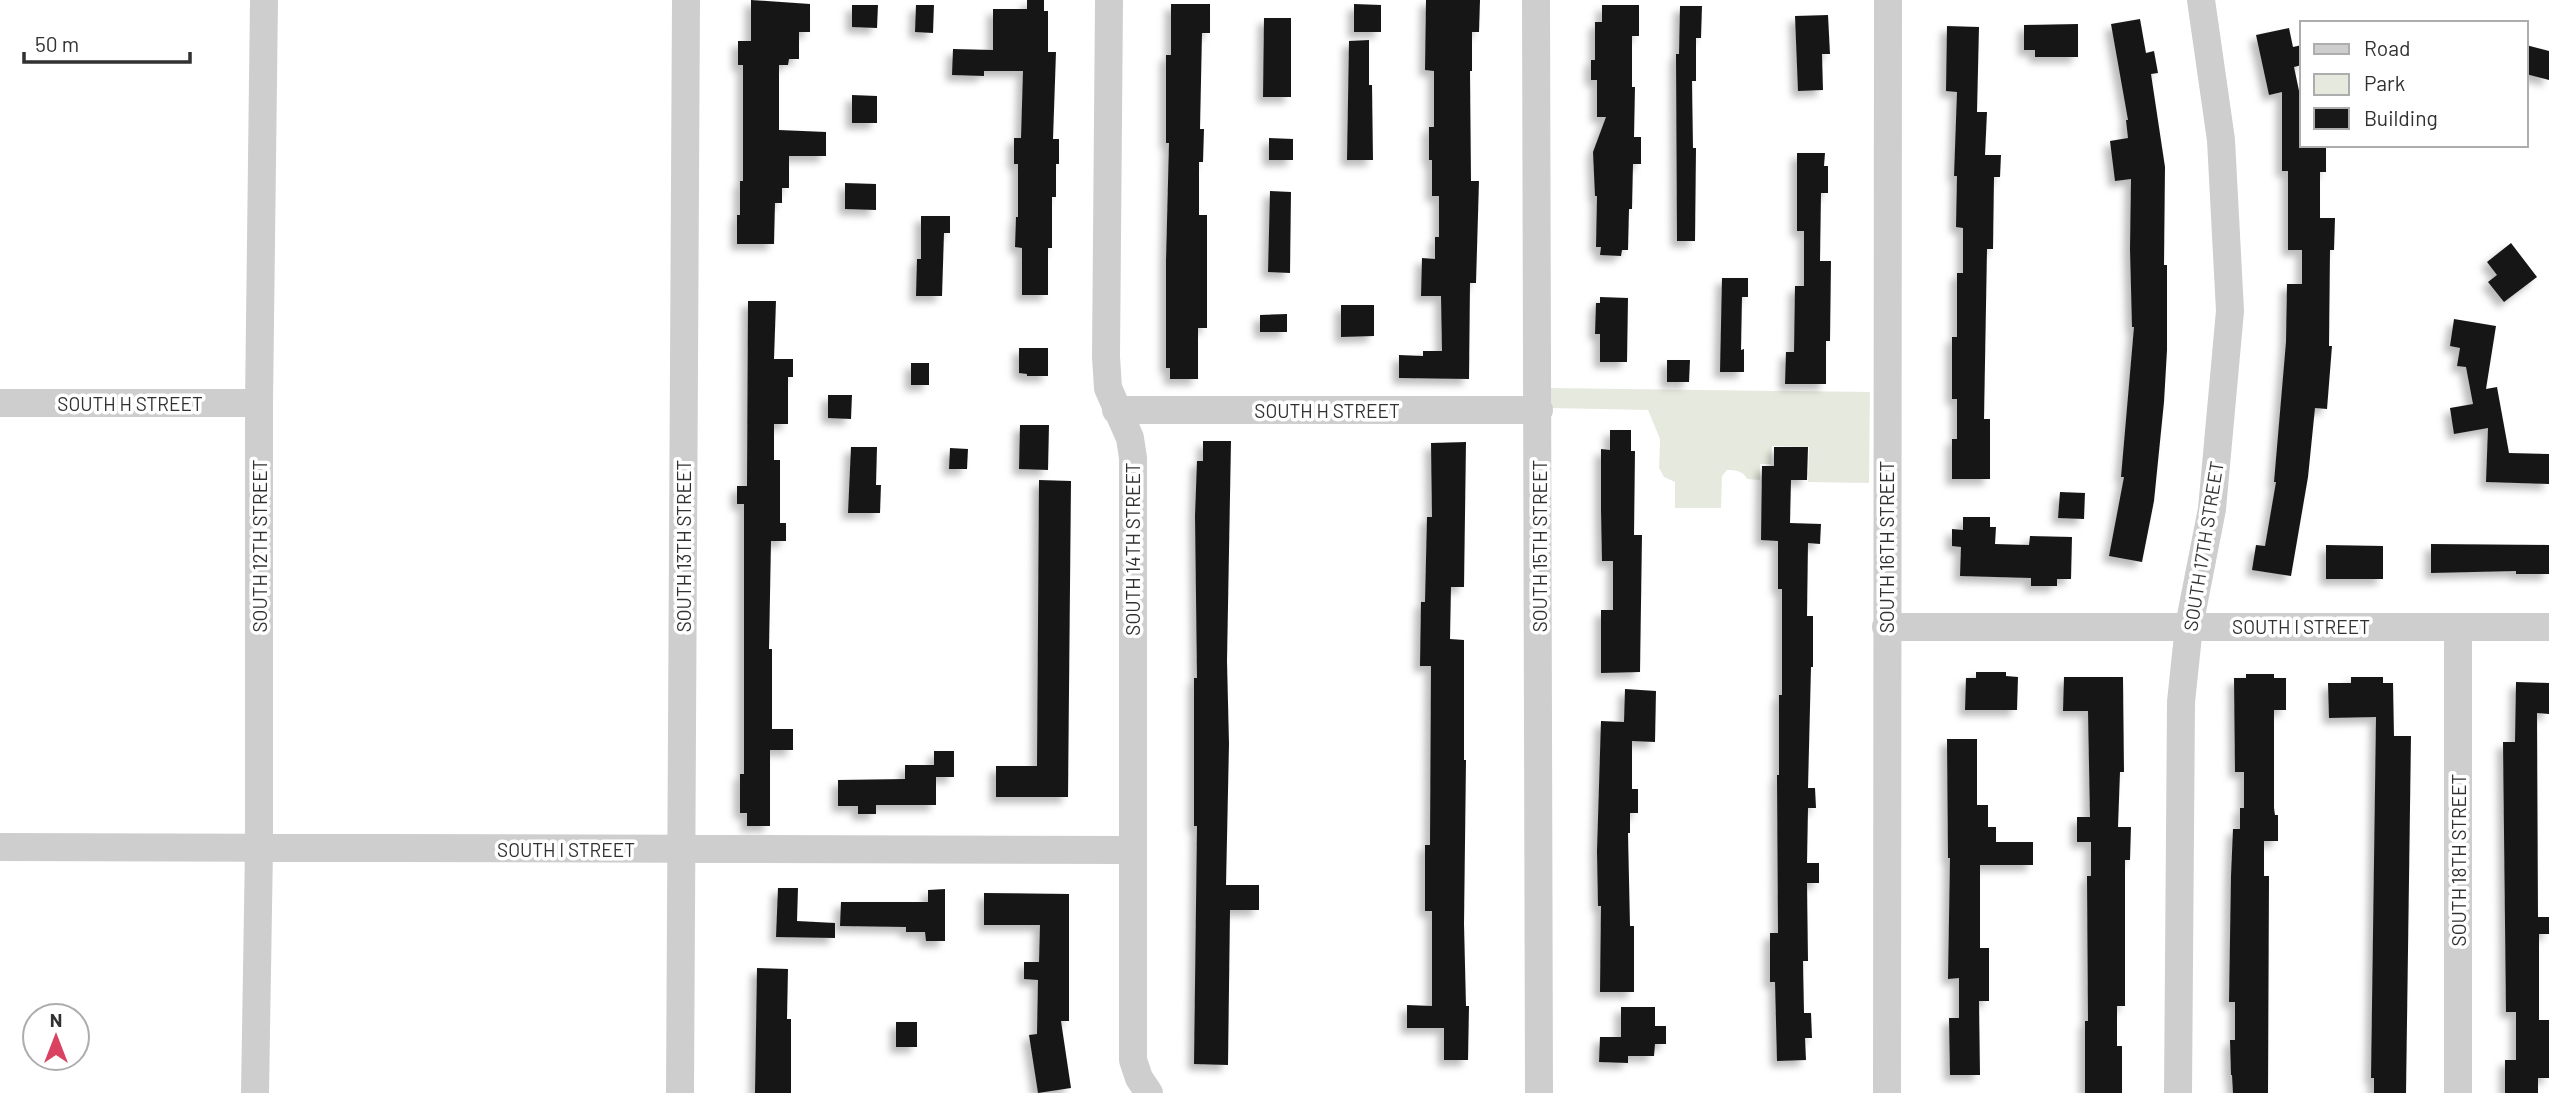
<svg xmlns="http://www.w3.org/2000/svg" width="2549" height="1093" font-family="Barlow,sans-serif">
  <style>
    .green { fill: #e6eade }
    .building { fill: #181818; filter: url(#shadow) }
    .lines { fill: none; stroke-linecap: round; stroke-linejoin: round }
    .minor { stroke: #cecece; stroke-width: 28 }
    .labels { text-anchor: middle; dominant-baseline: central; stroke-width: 7; stroke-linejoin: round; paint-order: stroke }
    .street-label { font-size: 19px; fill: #313131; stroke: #fff }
  </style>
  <defs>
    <filter id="shadow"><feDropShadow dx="-6" dy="6" stdDeviation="3.5" flood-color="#0004"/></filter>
  </defs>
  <rect width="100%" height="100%" fill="#fff"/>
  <path class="green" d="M1550 388 1870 392 1869 483 1808 482 1809 447 1772 446 1771 464H1760V480L1747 479C1743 471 1736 470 1727 470L1722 476 1721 508H1675V482L1664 477 1659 468 1660 439 1648 410 1550 408Z"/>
  <path class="building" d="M751 0 810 4V32H799V59H789L788 65H779V130L826 132V156H789V188H782V203H775L774 244H737V215H740V181H743V65H738V41H751Z
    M1027 0H1044V11H1048V52H1056L1053 139H1059V164H1056V197H1052V248H1048V295H1022V248L1015 247 1016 217H1018V164H1014V138H1021L1023 71H984V76L952 75 953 49 993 50V9H1027Z
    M1426 0H1480L1479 32H1472V71H1470L1471 181H1479L1476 283H1470L1469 379 1399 378V355L1423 356V351H1442L1441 296H1421L1422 258 1435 259V237H1439V196H1432V160H1429V127H1434V71L1425 70Z
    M1171 4H1210V33H1202L1200 129H1204L1203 162H1199V215H1207V328H1198V379H1170V368H1166V261L1169 143H1166V55H1171Z
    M1354 4 1381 5V32H1354Z
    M852 5H878L877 28 852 27Z
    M916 5H934L933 33 915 32Z
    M1602 5H1639V36H1632V87H1635L1634 137H1641V164H1633L1632 209H1629L1628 250H1622L1621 256 1600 255 1601 247H1596L1597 196H1595L1593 152 1606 117H1597V80H1591V60H1595V22H1602Z
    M1680 6H1702L1701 38H1696V81H1692L1693 148H1696L1695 241H1677L1676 54H1679Z
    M1828 15 1830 54H1822L1823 90 1798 91 1795 16Z
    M1264 18H1291V97H1263Z
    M2140 19 2146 53 2154 51 2158 73 2151 74 2165 167 2164 265H2167V350L2164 402 2154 501 2142 562 2109 556 2124 477H2121L2134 327H2132L2130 249 2131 179 2115 181 2110 141 2128 138 2126 120H2128L2111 24Z
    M2078 24V57H2035V50H2024V25Z
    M1947 26 1979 27 1977 112H1987L1985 155H2001L2000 177H1994L1993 249H1987L1984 419H1990V479H1952V439H1957V399H1952V337H1957V273H1963V228L1956 227 1957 176H1954L1957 92 1946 91Z
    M2289 28 2293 47 2302 45V65L2294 67 2302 105V145H2326V172H2320V218H2335L2334 250H2330L2329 346H2332L2327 409 2315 408 2308 477 2291 576 2252 570 2256 545 2265 546 2276 482H2274L2286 342 2287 284H2302V250H2288V171H2282V92L2269 95 2256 35Z
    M1369 40V85H1372L1373 160H1347L1349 41Z
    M2526 45 2549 51V80L2526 74Z
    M852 95 877 96V123H852Z
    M1269 138 1293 139V160H1269Z
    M1797 153H1825L1824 166H1828V193H1821L1820 261H1831L1830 341H1826V384H1785L1786 352H1794L1795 286H1804V231H1797Z
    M845 183 876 184V210L845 209Z
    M1270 191 1291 192 1290 273 1268 272Z
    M921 216H950V233H944L942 296H916L917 259H921Z
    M2511 243 2537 277 2504 302 2488 282 2497 275 2487 262Z
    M1722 278H1748V297H1742L1741 350 1744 349V372H1720Z
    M1600 297 1628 298 1627 362H1600V334H1595L1596 303H1600Z
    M748 301H776L774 359H793V377H788V424H774V460H780V523H786V541H771L769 649H772V729H793V750H770V826H747V813H740V774H744V504H737V486H747Z
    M1341 305H1374V336L1341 337Z
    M1287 314V332H1260V315Z
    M2454 319 2496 326 2486 389 2497 387 2509 453 2549 454V484L2486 482 2488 428 2454 434 2450 408 2473 404 2466 367 2457 366 2460 348 2450 346Z
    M1019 348H1048V376H1027V374L1019 373Z
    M1667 360H1690L1689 382H1667Z
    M911 363H929V385H911Z
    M828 395H852L851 419 828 418Z
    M1020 425H1049L1048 470 1019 469Z
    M1610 430H1631V451H1635L1634 535H1642L1640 672 1601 673V610H1613V561H1602L1601 510V449L1610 450Z
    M1203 441H1231L1227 661 1229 744 1226 885H1259V910H1230L1228 1065 1194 1064 1197 826H1194V678H1197L1195 516 1197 461H1203Z
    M1466 442 1464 587H1451L1450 639 1464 640V760H1466L1464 924 1466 1006H1469L1468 1060H1444V1028H1407V1005L1432 1006V911H1425V845H1430L1431 666H1420L1421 602H1425L1427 517H1432L1431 443Z
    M851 447H877L876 485H881L880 513H848Z
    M1774 447H1808L1807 480H1791L1790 523 1821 524 1820 544 1808 543 1807 616H1813V667H1811L1808 788H1815L1816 808H1808L1807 863H1819V883H1807L1808 961H1803L1804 1013H1811L1812 1038H1805L1806 1060 1777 1061 1775 982H1770V933H1778L1777 775H1779V695H1782V589H1778V541L1761 540 1762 466H1774Z
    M950 448 968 449 967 469H949Z
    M1039 480 1071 481 1068 797H996V766H1037Z
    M2060 492 2085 493 2084 519 2058 518Z
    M1963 517H1990V527H1996L1995 544 2029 545 2030 536 2072 537 2071 579H2057V586H2031V578L1960 576 1961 547 1952 546V529L1963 530Z
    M2431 544 2549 545V574H2516V571L2431 573Z
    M2326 545 2383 546V579H2326Z
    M1976 672H2006V676L2018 677 2017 710H1965L1966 678H1976Z
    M2246 674H2274V678H2286V710H2274V808L2275 815H2278V841H2264V876H2269L2268 1093H2233L2232 1075H2231L2230 1040H2235V1002H2229L2231 876 2233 829H2240V808H2244V772H2235L2234 678H2246Z
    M2064 677H2123L2124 772H2120L2118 827H2131L2130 860H2125V1006H2117V1046H2122V1093H2085V1021H2088L2087 876H2091V842H2077V817H2090L2088 711H2063Z
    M2351 677H2383V683H2393L2394 736H2411L2406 1093H2374V1078H2371L2376 717 2329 718 2328 683H2351Z
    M2516 682 2549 683V714L2537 713 2538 917H2549V934H2539V1020H2549V1078H2538V1093H2505V1060H2516V1012H2506L2503 742H2515Z
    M1625 689 1656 691 1655 742 1632 741V789H1638V813H1630V833H1628L1630 926H1634V992H1600L1601 906H1598L1597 851 1601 721 1624 722Z
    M1947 739H1977V805H1988V827H1996V842H2033V865H1980V948H1989V1001H1979L1980 1075H1950L1949 1018H1959V978L1948 979 1950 858H1948Z
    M934 751H954V777H936V805H876V814H858V806H838V780L905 779V765H934Z
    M778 888H798L797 921 835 923V938L776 937Z
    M945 889V941H926L925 932H906V927L840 926 841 902H928V890Z
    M984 893 1069 894V1021H1061L1071 1088 1038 1093 1029 1035 1037 1034 1038 980 1024 979V962H1039L1040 925H984Z
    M757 968 788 969 787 1019H791V1093H755Z
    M1621 1007H1655V1026H1666V1044H1655L1654 1056H1628V1063L1599 1062 1600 1037H1621Z
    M896 1022H917V1047H896Z"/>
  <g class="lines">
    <path class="minor" d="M1109 0 1106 357 1108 388 1130 438 1133 458V1060L1139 1078 1149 1093
      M1536 0 1539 1093
      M0 403H259
      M1116 410H1539
      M1886 627H2549
      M0 847 1132 850
      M255 1093 259 848V403L264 0
      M680 1093 686 0
      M1887 1093 1888 0
      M2178 1093 2181 702 2189 626 2212 509 2230 311 2221 140 2201 0
      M2458 1093V628"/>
  </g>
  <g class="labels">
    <g class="street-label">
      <text x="130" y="403">SOUTH H STREET</text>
      <text x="1327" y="410">SOUTH H STREET</text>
      <text transform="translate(259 546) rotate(-90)">SOUTH 12TH STREET</text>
      <text transform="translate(683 546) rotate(-90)">SOUTH 13TH STREET</text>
      <text transform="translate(1539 546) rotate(-90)">SOUTH 15TH STREET</text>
      <text transform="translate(2203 546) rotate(-81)">SOUTH 17TH STREET</text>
      <text transform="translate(1886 547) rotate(-90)">SOUTH 16TH STREET</text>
      <text transform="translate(1132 549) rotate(-90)">SOUTH 14TH STREET</text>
      <text x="2301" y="626">SOUTH I STREET</text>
      <text x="566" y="849">SOUTH I STREET</text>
      <text transform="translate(2458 860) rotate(-90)">SOUTH 18TH STREET</text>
    </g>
  </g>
  <rect x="2300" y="21" width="228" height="126" fill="#ffffff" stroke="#adadad" stroke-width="2"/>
  <rect x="2314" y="44" width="35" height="10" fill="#cecece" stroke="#adadad" stroke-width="2"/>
  <text x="2364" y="56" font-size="21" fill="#313131">Road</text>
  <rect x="2314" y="74" width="35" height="21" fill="#e6eade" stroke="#adadad" stroke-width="2"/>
  <text x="2364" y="91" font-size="21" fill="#313131">Park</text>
  <rect x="2314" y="108" width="35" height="21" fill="#181818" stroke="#adadad" stroke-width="2"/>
  <text x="2364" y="126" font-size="21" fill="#313131">Building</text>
  <g transform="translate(56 1037)"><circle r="33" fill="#ffffff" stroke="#adadad" stroke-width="2"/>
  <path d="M0-5L12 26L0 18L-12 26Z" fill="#d94260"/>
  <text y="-10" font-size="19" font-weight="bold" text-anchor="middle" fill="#313131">N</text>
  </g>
  <path d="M24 52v10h166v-10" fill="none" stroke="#313131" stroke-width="3.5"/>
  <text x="35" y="52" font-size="21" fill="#313131" stroke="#ffffff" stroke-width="5" paint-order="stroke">50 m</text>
</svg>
